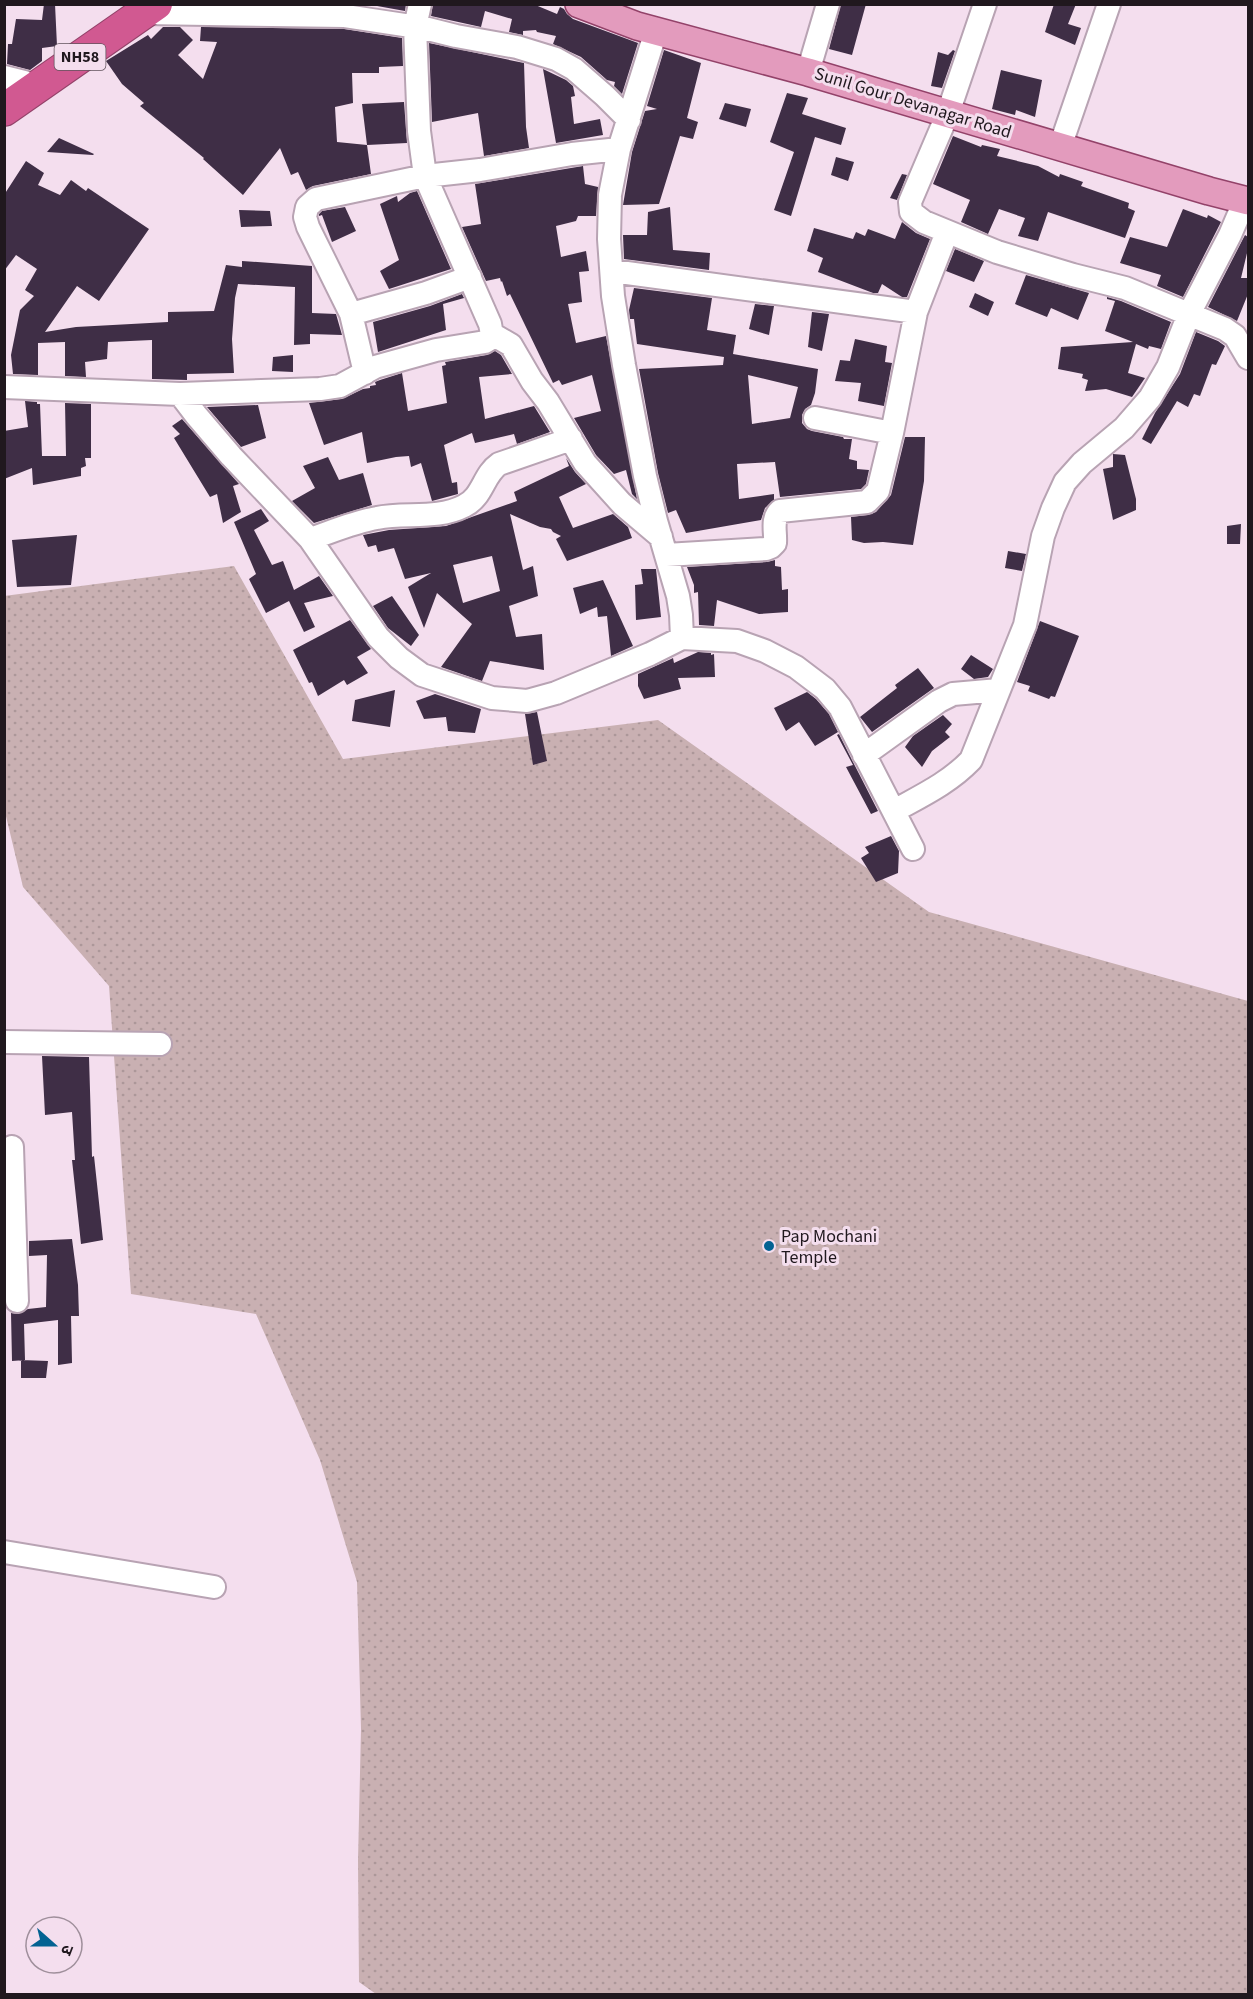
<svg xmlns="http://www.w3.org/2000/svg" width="1253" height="1999" font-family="'Source Sans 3','Noto Sans Devanagari',sans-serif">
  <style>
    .grass { fill: url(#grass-dots) }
    .building { fill: #3f2e46; fill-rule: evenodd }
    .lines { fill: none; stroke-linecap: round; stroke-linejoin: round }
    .minor-casing { stroke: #b8a3b3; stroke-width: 26 }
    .major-casing { stroke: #934269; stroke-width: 30 }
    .highway-casing { stroke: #934269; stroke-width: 34 }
    .minor { stroke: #fff; stroke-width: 22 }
    .major { stroke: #e39bbd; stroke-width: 27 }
    .highway { stroke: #d15991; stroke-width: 32 }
    .poi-dot { fill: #036292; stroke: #f4deee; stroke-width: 2 }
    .labels { text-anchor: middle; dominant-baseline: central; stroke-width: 6; stroke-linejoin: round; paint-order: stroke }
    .shield { fill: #f4deee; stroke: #60535c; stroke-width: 1.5 }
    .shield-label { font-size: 16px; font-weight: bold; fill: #20181e }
    .street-label { font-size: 18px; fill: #20181e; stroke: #f4deee }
    .poi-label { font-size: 18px; fill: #20181e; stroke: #f4deee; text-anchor: start }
  </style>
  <defs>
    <pattern id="grass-dots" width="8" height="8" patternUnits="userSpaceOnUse" patternTransform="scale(1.5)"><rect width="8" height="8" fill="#c9b0b2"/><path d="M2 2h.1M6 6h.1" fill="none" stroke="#ac9799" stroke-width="1.8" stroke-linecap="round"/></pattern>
  </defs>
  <rect width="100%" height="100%" fill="#f4deee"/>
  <path class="grass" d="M234 566 343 759 658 720 929 912 1248 1001V1994H376L359 1982 358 1861 361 1729 357 1582 320 1460 256 1314 131 1294 109 986 23 887 5 812 4 596Z"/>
  <path class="building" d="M44 4H55L57 46 42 48V61L30 70 7 64 8 44H12L16 19 42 20Z
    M366 4H406L405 11Z
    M433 4H533L557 14 560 7 564 9 567 14 573 19 638 43 622 94 614 86 615 82 607 80 581 57 553 44 556 36 537 32 536 30 523 31V35L509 32 512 19 485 11 481 27 431 16Z
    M841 4H866L852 55 829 49Z
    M1054 4H1076L1068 24 1081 28 1075 45 1045 32Z
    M163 27H180L193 40 178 55 203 79 217 42 200 41 201 27 344 29 402 38 403 66 379 67V73H352L353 103 335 107 337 142 367 145 371 174 313 186 306 190 298 172 291 175 280 148 243 195 203 159 204 158 140 106 144 103 122 84 106 61 148 35 151 39Z
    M429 43 524 63 526 127 529 148 484 156 478 113 432 122Z
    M664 50 701 63 687 118 698 122 693 139 680 136 659 204 623 205 632 152 645 111 657 109 647 106Z
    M953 50 955 51 942 88 931 86 938 52 948 55Z
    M543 69 566 80 573 86 575 96 571 97 574 124 600 119 603 135 556 143Z
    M1001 70 1042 80 1035 117 1016 110 1015 115 992 109Z
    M787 93 808 98 802 114 846 128 841 145 815 137 791 216 774 210 794 152 770 142Z
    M404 102 407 143 367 145 362 104Z
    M725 103 751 109 746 127 719 119Z
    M953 136 981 147 982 145 1000 149 997 156 1038 166 1059 177 1060 174 1083 182 1081 186 1129 203 1128 208 1135 211 1125 238 1048 212 1038 241 1018 236 1025 218 999 209 988 234 961 222 970 200 933 184Z
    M59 138 94 154 93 155 47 152Z
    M836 157 854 162 848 181 831 175Z
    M26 161 44 173 38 185 60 195 71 180 86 191 88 188 149 229 99 301 77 286 45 332 76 327 168 322V312L214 311 226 265 242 267V261L312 266V313L336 314 342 335 310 334V344L294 345 295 287 238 284 235 298 232 339 234 373 187 374V380L152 379V340L108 342 107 359 85 362 86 377 65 376V342L38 343V375L13 374 11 355 20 310 34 296 25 290 37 269 16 255 4 271V195Z
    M583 166 585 184 598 187 596 216H578L576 221 556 226 561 257 586 251 589 271 579 272 582 302 568 304 576 343 606 336 637 499 632 494 626 470 614 474 596 455 574 418 601 411 592 375 562 385 559 380 553 383 510 294 507 296 502 281 501 282 500 278 486 281 462 227 481 224 475 184Z
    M902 174 907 175 897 200 890 198Z
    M417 191 451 269 389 289 380 271 399 260 380 204 397 196 398 202 410 193Z
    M345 207 356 231 332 242 322 215 319 216V214L322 211Z
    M670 207 673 250 710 253 709 270 624 259 623 235H647L648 212Z
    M1183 209 1207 218 1208 215 1221 222 1183 297 1157 286 1161 275 1120 263 1130 237 1167 247Z
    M239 210 270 211 272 226 241 227Z
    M902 222 916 233 930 239 907 297H902L882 284 878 293H873L818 272 823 258 807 251 814 228 853 239 856 232 865 236 868 229 895 239Z
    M1245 235 1248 237V249L1241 278H1248V294L1237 321 1208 307Z
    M955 249 984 261 974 282 946 271Z
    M1026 275 1089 293 1078 320 1051 308 1047 317 1015 304Z
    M634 288 712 298 707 330 736 335 733 354 818 369 815 393 811 405 805 409 802 415V423L807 429 812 431 843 437 844 439H852L849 459 857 461V469L869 470 866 484 861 489 780 497 775 462 737 464 739 499 774 494V500L765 508 761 520 686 533 676 510 668 513 658 473 639 369 723 365 724 357 637 344 634 319H630L629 310ZM748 375 798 387 790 418 752 424Z
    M975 293 994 302 988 316 969 307Z
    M462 294 464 298 443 304 446 330 378 352 373 322 430 306Z
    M1107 297 1121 301 1171 322 1161 349 1149 346 1148 349 1136 344 1128 373 1145 378 1132 397 1106 389 1085 391 1088 380 1082 378 1083 374 1058 369 1061 347 1133 342 1105 331 1115 301 1107 299Z
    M755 304 774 306 769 335 749 329Z
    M812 312 829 314 822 351 808 347Z
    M1196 332 1218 341 1225 346 1216 365 1212 364 1200 396 1194 394 1188 407 1177 401 1151 444 1142 439 1155 413 1180 374Z
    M855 339 887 346 885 362 892 363 884 406 858 401 861 383 835 381 840 360 850 361Z
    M495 351 501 355 512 374 479 377 485 419 534 406 550 432 517 444 514 434 475 443 472 433 444 445 452 483 457 482 458 494 432 501 421 463 411 467 409 456 396 457 367 463 362 432 324 445 309 403 342 399 363 389 370 388V386L376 385 375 382 380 380 402 373 408 411 447 403 442 366 446 365 445 362 487 355Z
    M293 355V372L272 371 273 357Z
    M25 401 37 402V404H40L42 456H66L65 403 91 404V458H85L86 466 81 468V476L33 485 32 468 4 479V431L28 427Z
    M258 405 266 438 241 447 207 407Z
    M182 419 239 484 233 486 241 512 223 523 217 494 210 497 174 438 180 434 172 426Z
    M905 437H925L924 481 913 545 883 542 864 543 852 540 851 517 868 515 876 512 891 495Z
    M1113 454 1125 455 1136 499V510L1113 520 1103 469 1113 467Z
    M328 457 339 480 363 473 372 505 314 523 292 501 315 488 303 466Z
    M566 458 575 472 586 484 559 497 573 528 613 514 628 527 632 538 567 561 556 539 561 536 553 532 551 529 540 527 510 514 523 570 533 566 538 596 509 606 516 637 542 634 544 670 490 661 482 681 441 667 472 624 437 593 424 628 408 587 431 573 405 579 394 548 378 552 376 545 368 547 363 535 389 530 446 526 517 501 514 492 569 466ZM492 556 500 591 463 603 453 565Z
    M261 509 269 521 254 530 272 565 283 561 294 590 319 576 333 596 304 603 315 627 304 632 289 601 266 613 249 579 256 574 234 522Z
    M1241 524 1240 544H1227V526Z
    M77 535 71 585 17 587 12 540Z
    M1008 551 1026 554 1022 571 1005 568Z
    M775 560V566L781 567 782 590 788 589V612L759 614 717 600 714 626 699 625 698 592 694 593V585L687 567 767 562Z
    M641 569H656L661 617 636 620 635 585 643 584Z
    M603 580 633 646 611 656 607 616 598 617 597 607 580 614 573 588Z
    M392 596 419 635 411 646 388 628 373 606Z
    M350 620 371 649 357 657 368 673 347 685 344 680 318 696 312 682 309 683 293 650Z
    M1040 621 1079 636 1055 697 1051 696 1049 699 1028 691 1030 686 1017 682Z
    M698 652 711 653V655L714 654 715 677 678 678 681 689 644 699 638 686V674L671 659 673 658 674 663Z
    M971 655 993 669 988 677 974 679 961 669Z
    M918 668 934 688 872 732 860 717 897 688 895 685Z
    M395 690 390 727 352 721 355 700Z
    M807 692 816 699 829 714 838 732 815 746 799 722 786 731 774 708Z
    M435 694 481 709 475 733 448 731 446 717 424 719 416 701Z
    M537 712 547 761 533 765 525 714Z
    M943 715 952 724 945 732 950 737 932 751 922 767 905 747 913 736Z
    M839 734 853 762 878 811 871 814 846 767 853 765 837 735Z
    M891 836 899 851 898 873 876 882 861 858 869 853 865 847Z
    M42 1056 89 1057 92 1157 94 1156 103 1240 81 1244 72 1160H75L72 1112 45 1115Z
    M72 1239 78 1285 79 1316H71L72 1363 58 1365V1320L24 1324 25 1360 12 1361 11 1313 18 1314 28 1309 46 1307 47 1255 29 1256V1241Z
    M21 1360 48 1361 46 1378H21Z"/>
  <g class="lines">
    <g class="minor-casing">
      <path id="minor" d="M985 4 948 113 910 202 911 212 924 222 997 252 1073 275 1125 288 1225 329 1235 336 1248 358
        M144 13 345 16 424 28 456 36 517 47 556 59 574 69 605 96 629 120
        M656 31 619 149 610 195 609 239 613 296 624 365 645 476 656 521 678 596 681 615 682 638
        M808 72 828 4
        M4 77 24 82 36 89
        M1060 147 1109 4
        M612 271 916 312
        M351 314 426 293 470 277
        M492 334 511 345 532 381 548 402 585 463 622 504 661 537
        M365 373 351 314 308 227 305 217 307 207 316 199 425 176 480 170 572 154 619 149
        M4 387 180 394 320 389 340 386 375 367 436 350 485 342C493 338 492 333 490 324L425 176 419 131 415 27 420 4
        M180 394 196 415 231 456 310 539 378 637 399 658 422 675 492 698 527 701 556 693 650 654 682 638 737 641 765 651 796 667 825 689 840 707 913 849
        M815 418 892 433
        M310 539C331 532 354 522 377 518 405 512 437 520 464 506 483 497 483 475 499 464L571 439
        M666 555 766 549 771 547 775 543C776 532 771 519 780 511L867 502 878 491 892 433 916 312 947 232
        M864 755 939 701 953 694 999 690
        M894 811C921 796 949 783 971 760L1025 625 1043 536 1053 508 1065 482 1082 463 1124 428 1150 398 1168 367 1189 314 1230 235 1245 200
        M4 1042 160 1044
        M12 1147 17 1301
        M4 1552 214 1587"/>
    </g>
    <g class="major-casing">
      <path id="major" d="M579 4 637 26 808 72 1209 191 1248 201"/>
    </g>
    <g class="highway-casing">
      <path id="highway" d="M4 110 156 4"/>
    </g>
    <use href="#minor" class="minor"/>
    <use href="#major" class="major"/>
    <use href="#highway" class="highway"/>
  </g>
  <circle class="poi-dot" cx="769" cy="1246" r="6"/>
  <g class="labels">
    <rect class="shield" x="54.5" y="44" width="51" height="26" rx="4.5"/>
    <g class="shield-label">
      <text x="80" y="57">NH58</text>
    </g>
    <g class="street-label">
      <text transform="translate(913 103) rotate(17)">Sunil Gour Devanagar Road</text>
    </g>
    <g class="poi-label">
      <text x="781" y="1236">Pap Mochani<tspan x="781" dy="21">Temple</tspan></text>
    </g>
  </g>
  <rect width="1253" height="1999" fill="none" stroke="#20181e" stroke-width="12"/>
  <g transform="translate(54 1945) rotate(111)"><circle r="28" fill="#f4deee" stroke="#9f8f9b" stroke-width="1.5"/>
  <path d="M0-4.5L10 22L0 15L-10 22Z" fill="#036292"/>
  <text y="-9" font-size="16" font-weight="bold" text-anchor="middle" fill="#20181e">उ</text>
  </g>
</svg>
